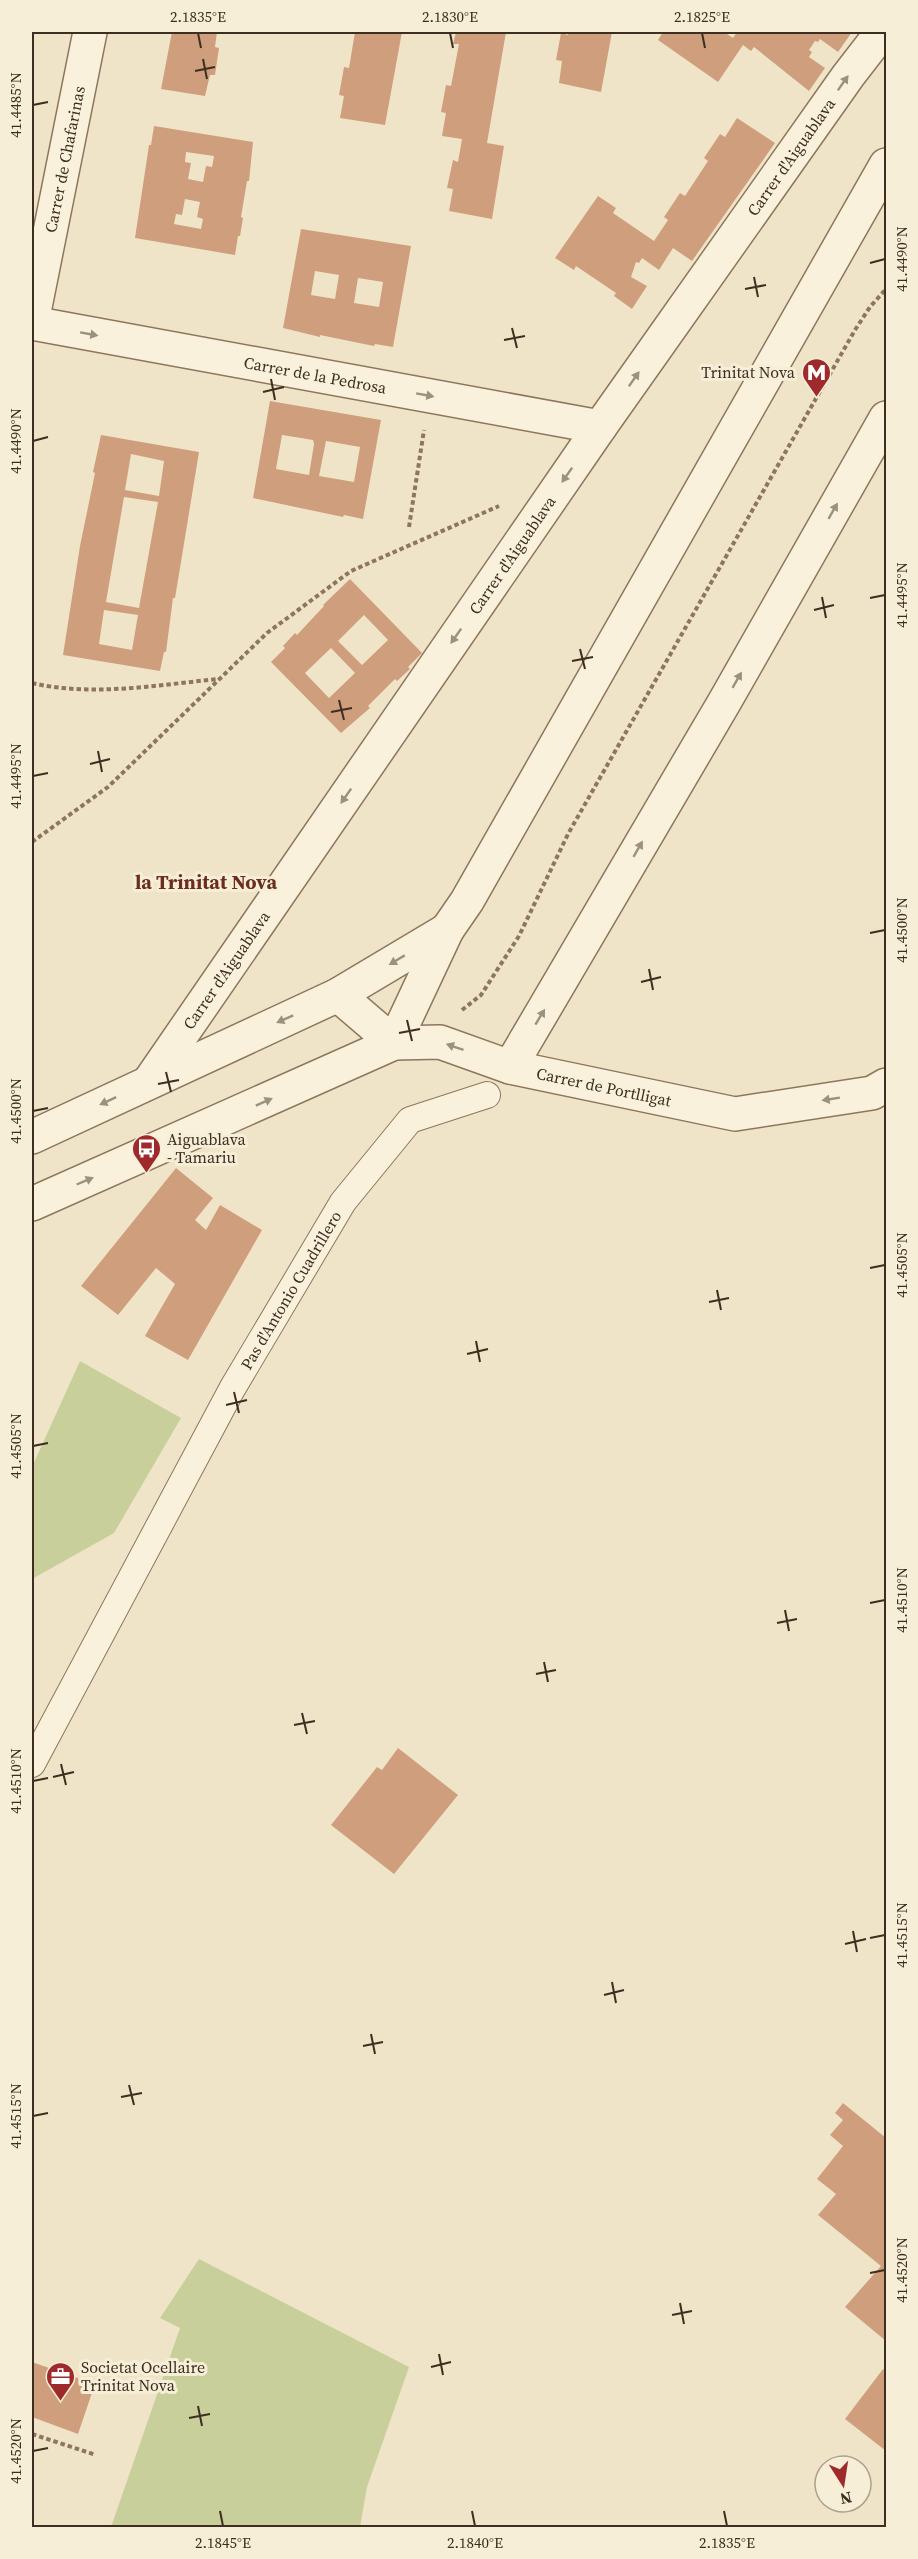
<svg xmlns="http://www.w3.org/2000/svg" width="918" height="2559" font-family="'Source Serif 4',serif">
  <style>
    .green { fill: #c9cf9b }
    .building { fill: #cf9f7d; fill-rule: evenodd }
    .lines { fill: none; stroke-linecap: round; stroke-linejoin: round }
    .pedestrian-casing { stroke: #8d765c; stroke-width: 28 }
    .minor-casing { stroke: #8d765c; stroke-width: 36 }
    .path { stroke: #8d765c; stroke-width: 4; stroke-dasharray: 4.5 3; stroke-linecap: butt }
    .pedestrian { stroke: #faf1dc; stroke-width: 26 }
    .minor { stroke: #faf1dc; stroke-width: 33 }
    .oneway { fill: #9c907e }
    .ticks { fill: none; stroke: #3d2e20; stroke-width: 2 }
    .labels { text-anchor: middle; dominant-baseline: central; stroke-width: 6; stroke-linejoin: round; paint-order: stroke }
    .street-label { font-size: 16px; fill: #3d2e20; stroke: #f7eed8 }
    .poi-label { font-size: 16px; fill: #3d2e20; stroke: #f7eed8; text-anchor: start }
    .quarter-label { font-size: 20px; font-weight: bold; fill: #6b2e1e; stroke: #f7eed8 }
    .neatline { fill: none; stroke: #3d2e20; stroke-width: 2 }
    .ticks-label { font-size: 15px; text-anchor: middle; fill: #3d2e20 }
  </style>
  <rect width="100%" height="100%" fill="#f0e4c8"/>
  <!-- green -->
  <path class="green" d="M80,1361L181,1418L114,1533L32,1579V1467Z
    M199,2259L409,2367L367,2487L360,2527H111L180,2328L160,2318Z"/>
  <!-- building -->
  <path class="building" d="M172,32H217L215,47L219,48L215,75H210L205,96L161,89Z
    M355,32H402L385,125L340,118L344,96L339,95L344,67L349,68Z
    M456,32H506L487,143L504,146L492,219L449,211L453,189L447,188L453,160L458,162L462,139L442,136L446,113L441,112L446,85L451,86L459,44H453Z
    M568,32H612L601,92L559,83L562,61L556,60L561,33L568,35Z
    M663,32H724L733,38L737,32H852L838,52L820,39L818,42L815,41L809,50L812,52L809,57L825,68L809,91L754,47L751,51L743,45L718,82L658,40Z
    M737,118L775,143L692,261L673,248L659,270L642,258L639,263L636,262L631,277L647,286L632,309L614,296L616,293L576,266L574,270L555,258L598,196L616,208L613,213L654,241L668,220L664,217L680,193L685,196L708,161L704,158L720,134L725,137Z
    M154,126L253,142L249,181H247L241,217L243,218L240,236H238L235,255L135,238L149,145H151ZM186,152L214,156L212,167L206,166L203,182L188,179L191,163L185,162ZM185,199L200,202L197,217L203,219L201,229L174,224L176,214L182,215Z
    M301,229L411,246L393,347L375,344L374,346L320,335V337L283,328ZM315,271L339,275L335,299L311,295ZM358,278L383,282L379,307L354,303Z
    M270,401L381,420L363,519L344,515L343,517L253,498ZM282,435L313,440L314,444L309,475L276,469ZM326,441L360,447L354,482L319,476Z
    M101,435L199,452L181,562L175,598H173L166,652H164L160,671L63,655L80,546L95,473L93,472ZM131,454L164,461L159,496L125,490ZM124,497L158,502L139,608L106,602ZM104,610L138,615L132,650L99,644Z
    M350,579L422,653L408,667L410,669L397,681L395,679L368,706L370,708L341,733L271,662L285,648L283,646L295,633L297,635L324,606L323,605ZM364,615L388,640L362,665L338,641ZM331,648L355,673L329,698L305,673Z
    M176,1168L213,1198L195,1220L206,1230L220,1205L262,1230L188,1360L145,1336L175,1284L156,1268L118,1315L81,1286Z
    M398,1748L458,1795L394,1874L331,1825L377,1767L382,1770Z
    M843,2103L886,2138V2341L845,2307L881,2266L818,2215L836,2194L817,2179L843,2146L830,2135L843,2120L835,2113Z
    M32,2362L95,2384L78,2434L32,2417Z
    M883,2369L886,2371V2451L845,2419Z"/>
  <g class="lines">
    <defs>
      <g id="pedestrian">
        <path id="s1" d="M32,1764L232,1389L343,1202L410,1120L487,1095"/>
      </g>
      <g id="minor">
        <path id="s2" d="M32,322L90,32"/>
        <path id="s3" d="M32,323L600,427"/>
        <path id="s4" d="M338,995L394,1043L440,1042L510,1067L735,1114L872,1093L886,1085"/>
        <path d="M510,1067L725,701L886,418"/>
        <path id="s5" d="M149,1082L600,427L848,76L882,32"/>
        <path d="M32,1137L338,995L447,930"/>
        <path d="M32,1204L394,1043L447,930L467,901L886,165"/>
      </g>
    </defs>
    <!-- pedestrian casing -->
    <use href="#pedestrian" class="pedestrian-casing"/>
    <!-- minor casing -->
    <use href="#minor" class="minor-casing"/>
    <!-- path -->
    <path class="path" d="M409,527L424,430
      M32,683C92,697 157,685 218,679
      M32,842L108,787L267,633L351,571L499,506
      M462,1010L481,995L519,936L568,834L855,330L870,307L886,289
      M32,2434L96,2455"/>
    <!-- pedestrian -->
    <use href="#pedestrian" class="pedestrian"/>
    <!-- minor -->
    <use href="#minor" class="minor"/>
  </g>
  <!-- one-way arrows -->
  <defs><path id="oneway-solid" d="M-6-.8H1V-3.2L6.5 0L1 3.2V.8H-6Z" transform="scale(1.5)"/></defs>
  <g class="oneway">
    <use href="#oneway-solid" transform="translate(843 83) rotate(-55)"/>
    <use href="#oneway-solid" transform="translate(89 334) rotate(10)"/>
    <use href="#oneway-solid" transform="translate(634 379) rotate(-55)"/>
    <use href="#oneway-solid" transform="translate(425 395) rotate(10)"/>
    <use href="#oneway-solid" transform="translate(567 475) rotate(125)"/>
    <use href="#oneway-solid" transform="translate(833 511) rotate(-60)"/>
    <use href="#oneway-solid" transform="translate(456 636) rotate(125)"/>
    <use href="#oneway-solid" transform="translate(737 680) rotate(-60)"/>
    <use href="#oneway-solid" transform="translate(346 796) rotate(125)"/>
    <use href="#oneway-solid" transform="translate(638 849) rotate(-60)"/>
    <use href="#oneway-solid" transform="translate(397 960) rotate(149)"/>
    <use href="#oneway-solid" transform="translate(540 1017) rotate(-59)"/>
    <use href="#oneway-solid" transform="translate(285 1019) rotate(156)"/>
    <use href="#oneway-solid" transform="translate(455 1047) rotate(-161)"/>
    <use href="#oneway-solid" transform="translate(831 1099) rotate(171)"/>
    <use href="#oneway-solid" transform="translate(108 1101) rotate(155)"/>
    <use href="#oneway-solid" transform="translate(264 1102) rotate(-24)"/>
    <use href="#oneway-solid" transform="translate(85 1181) rotate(-23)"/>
  </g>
  <!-- ticks -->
  <path class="ticks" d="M198,33L201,48M450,33L453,48M702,33L705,48M203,59L207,79M195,71L215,67M33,105L48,102M870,263L885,259M754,277L758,297M745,289L766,285M512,328L517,348M504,340L525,336M271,379L275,400M263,392L284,387M33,441L48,437M822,597L826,618M870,598L885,595M814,610L834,605M580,649L585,669M572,661L593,657M339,700L344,720M331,712L352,708M98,751L102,772M90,764L110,759M33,776L48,773M870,933L885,930M649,969L653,990M641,982L661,977M407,1020L412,1041M399,1033L420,1029M166,1072L171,1092M158,1084L179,1080M33,1111L48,1108M870,1268L885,1265M717,1290L721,1310M709,1302L729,1298M476,1341L480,1362M467,1354L488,1349M234,1392L239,1413M226,1405L247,1400M33,1446L48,1443M870,1603L885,1600M785,1610L789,1631M777,1623L797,1619M544,1662L548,1682M536,1674L556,1670M302,1713L307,1734M294,1725L315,1721M61,1764L66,1785M53,1777L74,1772M33,1781L48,1778M853,1931L857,1952M870,1938L885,1935M845,1944L866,1939M612,1982L616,2003M604,1995L624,1990M371,2034L375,2054M363,2046L383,2042M129,2085L134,2105M121,2097L142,2093M33,2116L48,2113M870,2273L885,2270M680,2303L684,2324M672,2315L692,2311M439,2354L443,2375M431,2367L451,2362M198,2406L202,2426M189,2418L210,2414M33,2451L48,2448M220,2511L223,2526M472,2511L475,2526M724,2511L727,2526"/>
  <!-- icons -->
  <defs>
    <symbol id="metro-pin" viewBox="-11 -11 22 30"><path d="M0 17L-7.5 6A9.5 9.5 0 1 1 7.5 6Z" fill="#9e2a2b" stroke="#f7eed8"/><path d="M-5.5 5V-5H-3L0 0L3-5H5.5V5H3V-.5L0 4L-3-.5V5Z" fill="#fff"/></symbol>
    <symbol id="bus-pin" viewBox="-11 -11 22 30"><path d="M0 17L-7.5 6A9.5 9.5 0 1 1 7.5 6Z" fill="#9e2a2b" stroke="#f7eed8"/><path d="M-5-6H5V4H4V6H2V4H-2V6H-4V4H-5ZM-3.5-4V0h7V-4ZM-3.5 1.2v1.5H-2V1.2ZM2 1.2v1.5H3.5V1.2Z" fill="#fff"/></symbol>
    <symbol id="office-pin" viewBox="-11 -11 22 30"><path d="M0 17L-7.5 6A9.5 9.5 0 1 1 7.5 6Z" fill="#9e2a2b" stroke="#f7eed8"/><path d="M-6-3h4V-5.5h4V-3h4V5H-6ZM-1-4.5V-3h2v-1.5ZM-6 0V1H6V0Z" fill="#fff"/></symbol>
  </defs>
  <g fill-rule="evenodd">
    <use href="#metro-pin" x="800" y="356" width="33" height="45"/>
    <use href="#bus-pin" x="130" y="1132" width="33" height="45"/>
    <use href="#office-pin" x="44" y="2360" width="33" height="45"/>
  </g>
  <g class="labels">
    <!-- street labels -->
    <g class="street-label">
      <text stroke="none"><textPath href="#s5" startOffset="1126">Carrer d'Aiguablava</textPath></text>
      <text stroke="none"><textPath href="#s2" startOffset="166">Carrer de Chafarinas</textPath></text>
      <text stroke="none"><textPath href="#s3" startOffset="288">Carrer de la Pedrosa</textPath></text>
      <text stroke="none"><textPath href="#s5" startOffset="640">Carrer d'Aiguablava</textPath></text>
      <text stroke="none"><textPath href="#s5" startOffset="136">Carrer d'Aiguablava</textPath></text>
      <text stroke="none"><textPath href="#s4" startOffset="290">Carrer de Portlligat</textPath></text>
      <text stroke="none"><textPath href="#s1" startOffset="540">Pas d'Antonio Cuadrillero</textPath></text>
    </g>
    <!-- poi labels -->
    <g class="poi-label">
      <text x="795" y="372" text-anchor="end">Trinitat Nova</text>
      <text x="167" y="1139">Aiguablava<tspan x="167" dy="18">- Tamariu</tspan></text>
      <text x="81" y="2367">Societat Ocellaire<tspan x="81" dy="18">Trinitat Nova</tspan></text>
    </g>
    <!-- quarter labels -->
    <g class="quarter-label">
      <text x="206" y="882">la Trinitat Nova</text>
    </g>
  </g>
  <!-- border -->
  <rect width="918" height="2559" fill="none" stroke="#f7eed8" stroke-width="66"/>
  <!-- north arrow -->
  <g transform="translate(843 2484) rotate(168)"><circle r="28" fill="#f7eed8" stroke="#ada18e" stroke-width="1.5"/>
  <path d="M0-4.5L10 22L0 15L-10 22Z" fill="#9e2a2b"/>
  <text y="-9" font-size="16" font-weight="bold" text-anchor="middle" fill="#3d2e20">N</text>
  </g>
  <rect x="33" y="33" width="852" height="2493" class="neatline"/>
  <g class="ticks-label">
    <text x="198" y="22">2.1835°E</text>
    <text x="450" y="22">2.1830°E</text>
    <text x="702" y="22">2.1825°E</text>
    <text transform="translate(16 105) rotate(-90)" y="5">41.4485°N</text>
    <text transform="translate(902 259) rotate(-90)" y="5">41.4490°N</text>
    <text transform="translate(16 441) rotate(-90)" y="5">41.4490°N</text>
    <text transform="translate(902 595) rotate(-90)" y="5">41.4495°N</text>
    <text transform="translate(16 776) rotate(-90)" y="5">41.4495°N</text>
    <text transform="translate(902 930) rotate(-90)" y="5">41.4500°N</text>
    <text transform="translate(16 1111) rotate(-90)" y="5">41.4500°N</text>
    <text transform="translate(902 1265) rotate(-90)" y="5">41.4505°N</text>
    <text transform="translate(16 1446) rotate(-90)" y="5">41.4505°N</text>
    <text transform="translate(902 1600) rotate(-90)" y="5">41.4510°N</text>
    <text transform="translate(16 1781) rotate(-90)" y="5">41.4510°N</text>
    <text transform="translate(902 1935) rotate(-90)" y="5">41.4515°N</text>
    <text transform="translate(16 2116) rotate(-90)" y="5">41.4515°N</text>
    <text transform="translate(902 2270) rotate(-90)" y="5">41.4520°N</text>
    <text transform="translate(16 2451) rotate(-90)" y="5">41.4520°N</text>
    <text x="223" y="2548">2.1845°E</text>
    <text x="475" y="2548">2.1840°E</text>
    <text x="727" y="2548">2.1835°E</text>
  </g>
</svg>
